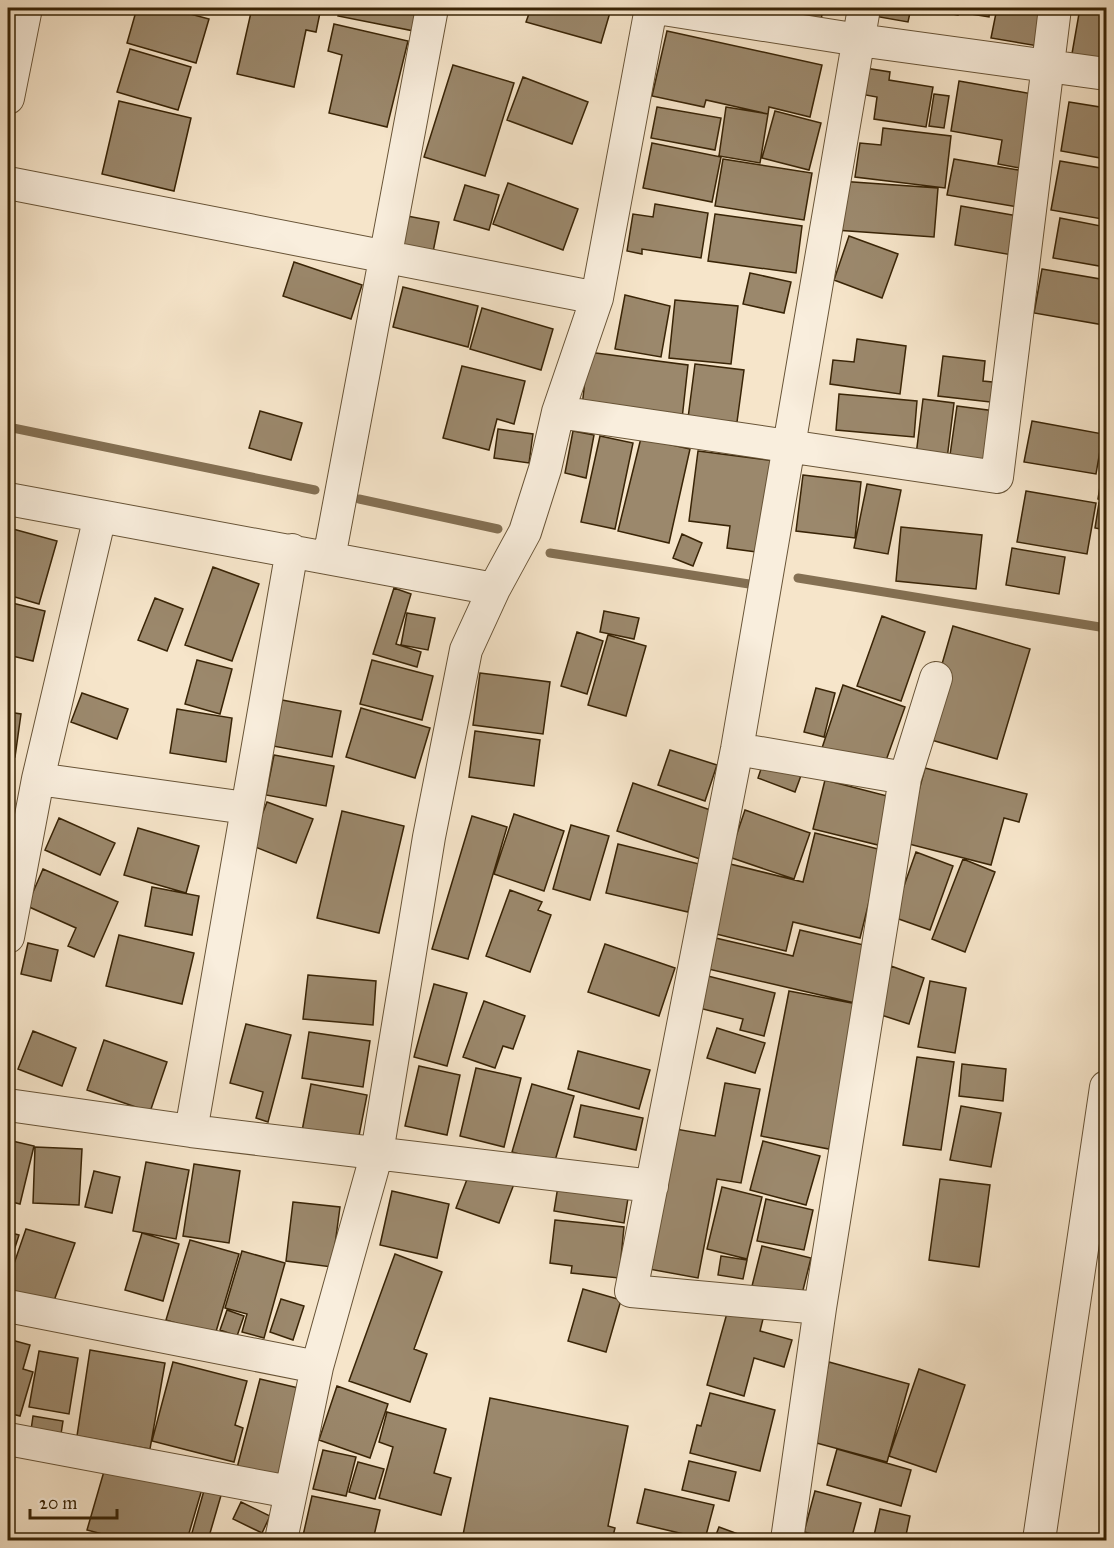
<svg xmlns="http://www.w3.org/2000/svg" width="1114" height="1548" font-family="'IM FELL Great Primer',serif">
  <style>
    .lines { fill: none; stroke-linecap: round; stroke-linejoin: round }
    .stream { stroke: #847053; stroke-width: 9 }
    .building { fill: #9b886c; stroke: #392406; stroke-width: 1.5 }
    .minor-casing { stroke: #685437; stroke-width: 34 }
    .minor { stroke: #f9eedd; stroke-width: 32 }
  </style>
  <rect width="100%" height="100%" fill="#f6e5ca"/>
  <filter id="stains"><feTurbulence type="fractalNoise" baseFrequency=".00333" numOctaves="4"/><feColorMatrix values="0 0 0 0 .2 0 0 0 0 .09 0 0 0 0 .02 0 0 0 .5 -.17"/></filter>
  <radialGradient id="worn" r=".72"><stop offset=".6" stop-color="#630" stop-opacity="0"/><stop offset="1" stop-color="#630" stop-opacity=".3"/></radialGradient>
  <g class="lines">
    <!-- stream -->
    <path class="stream" d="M8,427L315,490
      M359,499L498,529
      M550,553L749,584
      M798,578L1106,628"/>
  </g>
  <!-- building -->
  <path class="building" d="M137,8H168L209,19L196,63L127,43Z
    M252,8H321L316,32L306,30L294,87L237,74Z
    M340,8H419L414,31L338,16Z
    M531,8H606L611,9L601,43L526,22Z
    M706,8H823L820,27Z
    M869,8H911L908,22L868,15Z
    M924,8H959L958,15Z
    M965,8H990L989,17L964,13Z
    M997,8L1044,10L1038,46L991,38Z
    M1080,8L1106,9V71L1070,65Z
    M334,24L408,41L387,127L329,113L342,55L328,51Z
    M667,31L822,65L810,117L769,107L768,114L706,100L704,107L652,96Z
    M130,49L191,67L178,110L117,92Z
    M453,65L514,83L485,176L424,157Z
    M859,67L890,72L889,80L933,87L926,127L874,119L877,97L855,93Z
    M523,77L588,102L572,144L507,120Z
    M959,81L1038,95L1025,169L998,164L1002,140L951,131Z
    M934,94L949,96L944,128L929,126Z
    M119,101L191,118L174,191L102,174Z
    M1069,102L1106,108V159L1061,151Z
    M657,107L721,118L715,150L651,138Z
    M726,107L768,114L760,163L719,156Z
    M775,111L821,123L809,170L762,158Z
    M883,128L951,136L945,188L855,177L860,143L881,145Z
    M652,143L721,157L712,202L643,188Z
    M723,159L812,173L804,220L715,206Z
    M954,159L1024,171L1018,207L947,195Z
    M1060,161L1106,169V194L1102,219L1051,210Z
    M839,181L938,188L934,237L835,230Z
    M508,183L578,209L563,250L493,224Z
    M465,185L499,195L489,230L454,220Z
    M655,204L708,213L701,258L642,249V254L627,251L633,214L653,217Z
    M961,206L1018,216L1012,255L955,245Z
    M715,214L802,226L796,273L708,261Z
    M402,215L439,222L432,257L396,251Z
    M1060,218L1106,227L1105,267L1053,258Z
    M849,236L898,254L882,298L834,280Z
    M294,262L362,285L351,319L283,296Z
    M1042,269L1106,280L1104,325L1034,313Z
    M750,273L791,282L784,313L743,304Z
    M403,287L478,306L468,347L393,327Z
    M625,295L670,306L661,357L615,349Z
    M675,300L738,306L731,364L669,358Z
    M482,308L553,329L541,370L470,349Z
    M857,339L906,346L900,394L830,384L833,360L854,362Z
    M588,352L688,365L682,419L582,407Z
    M943,356L985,361L983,381L1002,383L999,403L938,396Z
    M695,364L744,370L737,422L688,418Z
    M462,366L525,381L514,424L497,419L489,450L443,438Z
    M839,394L917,401L914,437L836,430Z
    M923,399L954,403L947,459L916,455Z
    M957,406L995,411L988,468L949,462Z
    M260,411L302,423L291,460L249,448Z
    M1032,421L1103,434L1096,474L1024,462Z
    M498,429L533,434L529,463L494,458Z
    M573,431L594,435L586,478L565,473Z
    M1106,432V453H1103Z
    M600,436L633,443L615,529L581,522Z
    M641,438L690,449L669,543L618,531Z
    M698,451L776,461L764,553L727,548L730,526L689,521Z
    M1105,456L1106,457V501L1098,499Z
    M803,475L861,482L855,538L796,531Z
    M867,484L901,490L888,554L854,548Z
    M1026,491L1096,503L1087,554L1017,542Z
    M1099,503L1106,505V530L1095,528Z
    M901,527L982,535L976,589L896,581Z
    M13,529L57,541L39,604L8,595V548Z
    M682,534L702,543L693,566L673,558Z
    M1012,548L1065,557L1059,594L1006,585Z
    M213,567L259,584L232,661L185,645Z
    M394,588L411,594L396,644L421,652L417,667L373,654Z
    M155,598L183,609L167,651L138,640Z
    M8,602L45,611L33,661L8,655Z
    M604,611L639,618L634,639L600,632Z
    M407,613L435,618L428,650L401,645Z
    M882,616L925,632L901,701L857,686Z
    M953,626L1030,649L997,759L921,737Z
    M577,632L603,641L587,694L561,686Z
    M608,635L646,646L626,716L588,705Z
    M197,660L232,669L220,714L185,704Z
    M372,660L433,676L422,720L360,704Z
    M480,673L550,682L543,734L473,725Z
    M843,685L905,707L883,769L822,748Z
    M816,688L835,693L824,737L804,732Z
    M82,693L128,709L117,739L71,722Z
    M282,700L341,711L332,757L273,746Z
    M361,708L430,728L415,778L346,757Z
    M177,709L232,718L226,762L170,753Z
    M8,712L21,714L15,757L8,756Z
    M475,731L540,740L534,786L469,777Z
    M670,750L717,765L705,801L658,785Z
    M274,755L334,766L326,806L266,795Z
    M765,757L803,770L795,792L758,778Z
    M8,766L14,768L8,795Z
    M925,768L1027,794L1019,822L1004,818L991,865L905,843Z
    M825,780L891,797L878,845L813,829Z
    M633,783L716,812L700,859L617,831Z
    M267,802L313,819L296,863L250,845Z
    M745,810L810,833L794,879L729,857Z
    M342,811L404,826L379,933L317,918Z
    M514,814L564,831L544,891L494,874Z
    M472,816L507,827L468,959L432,949Z
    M59,818L115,843L100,875L45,850Z
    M571,825L609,836L590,900L553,889Z
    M138,828L199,846L186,893L124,875Z
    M815,833L882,850L860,938L793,922L786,951L712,933L730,864L803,882Z
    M618,844L699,864L688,912L606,893Z
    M916,852L953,866L930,930L893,917Z
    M963,859L995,872L965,952L932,939Z
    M43,869L118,902L94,957L68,946L76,928L27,906Z
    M152,887L199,896L192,935L145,926Z
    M510,890L542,902L538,910L551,915L530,972L486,956Z
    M800,930L868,946L855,1003L704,968L711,937L793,956Z
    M119,935L194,953L182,1004L106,986Z
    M28,943L58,950L51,981L21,974Z
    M605,944L675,968L659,1016L588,992Z
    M891,966L924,978L909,1024L875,1013Z
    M700,974L775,993L764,1036L740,1030L743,1019L691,1006Z
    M308,975L376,981L373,1025L303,1019Z
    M930,981L966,988L955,1053L918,1047Z
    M434,984L467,993L447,1066L414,1057Z
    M789,991L857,1004L829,1149L761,1136Z
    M484,1001L525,1016L513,1049L503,1046L495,1068L463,1057Z
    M246,1024L291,1035L268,1122L256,1118L263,1092L230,1083Z
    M717,1028L765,1043L755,1073L707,1058Z
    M33,1031L76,1048L62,1086L18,1069Z
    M309,1032L370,1041L363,1087L302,1078Z
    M104,1040L167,1062L150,1112L87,1090Z
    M578,1051L650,1070L639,1109L568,1089Z
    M917,1057L954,1062L941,1150L903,1145Z
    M962,1064L1006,1069L1003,1101L959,1096Z
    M419,1066L460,1075L447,1135L405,1126Z
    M476,1068L521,1078L504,1147L460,1136Z
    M725,1083L760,1089L741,1183L717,1179L698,1278L649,1269L676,1129L715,1136Z
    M311,1084L367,1095L358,1141L302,1131Z
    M532,1084L574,1096L554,1164L512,1152Z
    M581,1105L643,1118L636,1150L574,1137Z
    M961,1106L1001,1113L991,1167L950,1160Z
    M8,1140L34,1146L20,1204L8,1201Z
    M763,1141L820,1156L806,1205L750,1190Z
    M35,1147L82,1149L79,1205L33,1203Z
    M146,1162L189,1170L176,1239L133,1231Z
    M194,1164L240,1171L229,1243L183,1236Z
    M471,1169L514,1184L499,1223L456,1208Z
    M94,1171L120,1177L112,1213L85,1207Z
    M940,1179L990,1185L979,1267L929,1260Z
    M559,1180L629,1192L624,1223L554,1211Z
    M722,1187L762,1197L747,1259L707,1249Z
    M392,1191L449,1204L437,1258L380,1245Z
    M766,1199L813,1210L804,1250L757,1241Z
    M293,1202L340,1207L332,1267L286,1261Z
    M555,1220L624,1227L619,1278L571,1273L572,1266L550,1263Z
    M26,1229L75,1243L51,1309L8,1294V1281Z
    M8,1232L19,1235L8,1269Z
    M142,1233L179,1244L163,1301L125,1290Z
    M190,1240L239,1254L215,1335L166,1320Z
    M762,1246L811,1258L800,1302L751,1290Z
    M242,1251L285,1263L264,1338L242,1332L247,1314L225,1308Z
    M395,1254L442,1272L414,1349L427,1354L410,1402L349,1381Z
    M721,1256L747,1260L743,1279L718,1275Z
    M583,1289L621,1300L606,1352L568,1341Z
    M281,1299L304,1306L293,1340L270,1332Z
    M729,1306L764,1315L760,1331L792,1340L784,1367L754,1358L744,1396L707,1385Z
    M227,1310L244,1316L237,1336L220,1330Z
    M8,1339L30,1345L23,1369L33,1372L20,1416L8,1413Z
    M90,1350L165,1363L150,1449L77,1436Z
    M39,1351L78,1358L69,1414L29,1407Z
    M173,1362L247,1381L235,1425L243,1428L234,1462L152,1441Z
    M829,1362L909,1384L887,1462L809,1441Z
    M919,1369L965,1385L936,1472L889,1456Z
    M260,1379L303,1389L280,1479L237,1468Z
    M337,1386L388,1404L370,1458L319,1440Z
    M710,1393L775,1410L760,1471L690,1453L697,1425L701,1426Z
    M490,1398L628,1426L608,1526L615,1528L612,1540H462Z
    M387,1412L446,1429L434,1473L451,1478L441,1515L379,1498L393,1447L379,1442Z
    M33,1416L63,1421L61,1434L31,1430Z
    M837,1449L911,1470L901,1506L827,1485Z
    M323,1450L356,1457L346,1496L313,1489Z
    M107,1461L202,1489L187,1540H125L87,1530Z
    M689,1461L736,1472L729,1501L682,1490Z
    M358,1462L384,1469L375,1499L349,1492Z
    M205,1487L222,1492L208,1540H190Z
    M645,1489L714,1505L705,1539L637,1523Z
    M815,1491L861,1503L851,1540H837L804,1532Z
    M312,1496L380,1510L373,1540H302Z
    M241,1502L270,1516L262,1533L233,1519Z
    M880,1509L910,1516L905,1540H873Z
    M719,1527L749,1538L747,1540H714Z"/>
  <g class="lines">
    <defs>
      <path id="minor" d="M657,8L859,40L1106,74
        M8,98L26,8
        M8,183L597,298
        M558,412L997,477L1055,8
        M8,499L494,589
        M329,558L432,8
        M737,749L905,778L820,1308L631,1291L737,749L864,8
        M905,778L936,678
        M38,779L246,808
        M8,937L38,779L100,516
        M8,1105L191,1131L652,1186
        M191,1131L292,550
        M8,1306L317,1367
        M8,1439L290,1492
        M281,1540L317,1367L377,1153L429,837L466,650L494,589L525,532L545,469L558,412L597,298L651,8
        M787,1540L820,1308
        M1039,1540L1106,1087"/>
    </defs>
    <!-- minor casing -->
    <use href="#minor" class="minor-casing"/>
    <!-- minor -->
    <use href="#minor" class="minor"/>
  </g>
  <!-- margin -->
  <rect width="1114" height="1548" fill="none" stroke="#f6e5ca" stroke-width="30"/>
  <rect x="9" y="9" width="1096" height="1530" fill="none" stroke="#392406" stroke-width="3"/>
  <rect x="15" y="15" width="1084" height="1518" fill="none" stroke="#392406" stroke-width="1.5"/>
  <!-- scale -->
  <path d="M30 1509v9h87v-9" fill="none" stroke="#392406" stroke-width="3"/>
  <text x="39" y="1509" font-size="18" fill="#392406" stroke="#f9eedd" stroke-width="4.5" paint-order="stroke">20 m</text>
  <rect width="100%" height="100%" filter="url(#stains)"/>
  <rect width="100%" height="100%" fill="url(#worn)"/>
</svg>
